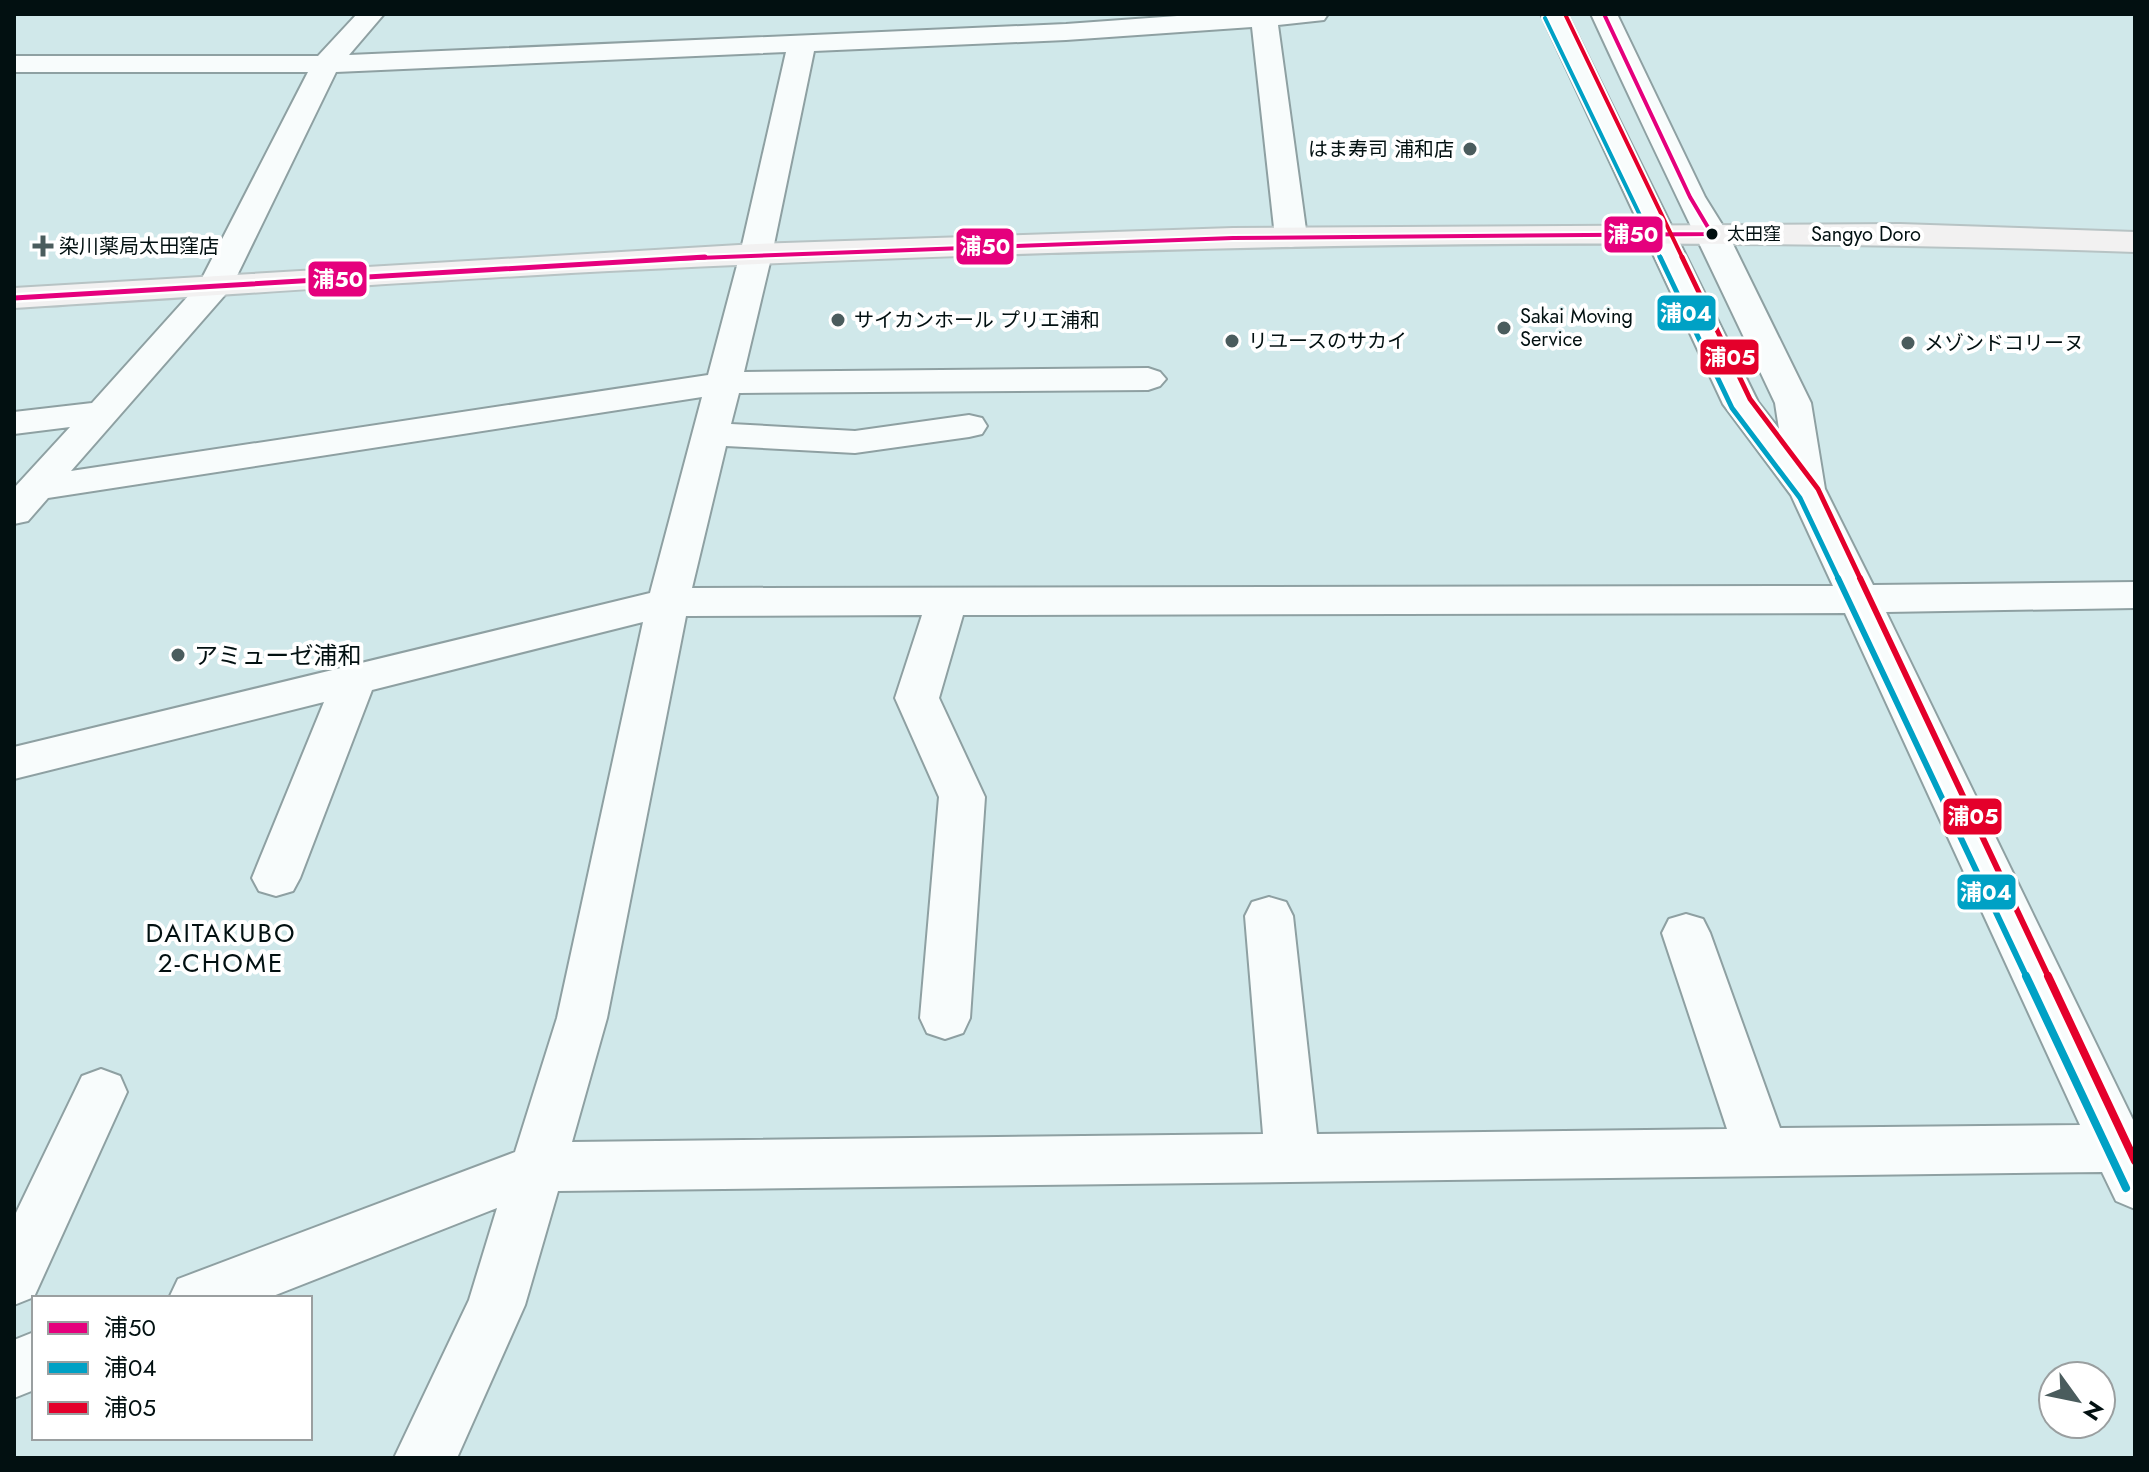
<svg xmlns="http://www.w3.org/2000/svg" width="2149" height="1472" font-family="Jost,'Noto Sans JP',sans-serif">
  <style>
    .lines { fill: none; stroke-linecap: round; stroke-linejoin: round }
    .minor-casing { stroke: #8ea0a2; stroke-width: 4 }
    .major-casing { stroke: #b7c3c4; stroke-width: 4 }
    .minor { fill: #f8fcfc; fill-rule: evenodd }
    .major { fill: #f2f1f1; fill-rule: evenodd }
    .bus-1-far1-casing { stroke: #fff; stroke-width: 8 }
    .bus-1-casing { stroke: #fff; stroke-width: 10 }
    .bus-2-far3-casing { stroke: #fff; stroke-width: 8 }
    .bus-2-far2-casing { stroke: #fff; stroke-width: 10 }
    .bus-2-far1-casing { stroke: #fff; stroke-width: 12 }
    .bus-2-casing { stroke: #fff; stroke-width: 14 }
    .bus-3-far3-casing { stroke: #fff; stroke-width: 8 }
    .bus-3-far2-casing { stroke: #fff; stroke-width: 10 }
    .bus-3-far1-casing { stroke: #fff; stroke-width: 12 }
    .bus-3-casing { stroke: #fff; stroke-width: 14 }
    .bus-1-far1 { stroke: #e5007d; stroke-width: 4 }
    .bus-1 { stroke: #e5007d; stroke-width: 5 }
    .bus-2-far3 { stroke: #00a1c5; stroke-width: 4 }
    .bus-2-far2 { stroke: #00a1c5; stroke-width: 5 }
    .bus-2-far1 { stroke: #00a1c5; stroke-width: 6 }
    .bus-2 { stroke: #00a1c5; stroke-width: 8 }
    .bus-3-far3 { stroke: #e4002b; stroke-width: 4 }
    .bus-3-far2 { stroke: #e4002b; stroke-width: 5 }
    .bus-3-far1 { stroke: #e4002b; stroke-width: 6 }
    .bus-3 { stroke: #e4002b; stroke-width: 8 }
    .poi-dot { fill: #4a5c5d; stroke: #fff; stroke-width: 3 }
    .bus-dot { fill: #021011; stroke: #fff; stroke-width: 3 }
    .labels { text-anchor: middle; dominant-baseline: central; stroke-width: 8; stroke-linejoin: round; paint-order: stroke }
    .far-bus-label { font-size: 18px; fill: #021011; stroke: #fff; text-anchor: start }
    .far-poi-label { font-size: 20px; fill: #021011; stroke: #fff; text-anchor: start }
    .far-street-label { font-size: 20px; fill: #021011; stroke: #fff }
    .poi-label { font-size: 24px; fill: #021011; stroke: #fff; text-anchor: start }
    .neighbourhood-label { font-size: 26px; letter-spacing: 2px; fill: #021011; stroke: #fff }
    .line-badge { stroke: #fff; stroke-width: 3 }
    .badge-label { font-size: 22px; text-anchor: middle; font-weight: bold; fill: #fff }
  </style>
  <rect width="100%" height="100%" fill="#d0e8ea"/>
  <g class="lines">
    <defs>
      <path id="minor" d="M357,14H384L349,55L1066,24L1205,14H1328L1324,20L1278,25L1307,237L1302,244L1291,247L1280,244L1275,237L1252,27L1066,40L814,51L772,254L744,372L1148,368L1160,372L1166,379L1160,386L1148,390L739,393L731,424L855,431L969,415L982,418L987,426L982,434L969,437L855,453L726,446L692,588L1833,586L1791,495L1723,404L1541,14H1567L1758,402L1779,429L1775,403C1714,273 1651,145 1591,14H1617L1705,197L1728,234L1811,403L1825,489L1873,585L2135,582V608L1886,612L2135,1124V1209L2116,1201L2102,1172L558,1191L525,1305L457,1458H394L469,1300L497,1208L268,1298H169L178,1279L515,1152L557,1018L643,622L372,690L300,878L293,891L276,896L259,891L252,878L324,702L14,779V747L650,593L702,397L48,498L28,521L14,524V488L70,427L14,434V412L92,403L199,284L308,72H14V56H318ZM786,52L740,254L708,375L71,471L231,288L336,72ZM1845,613L2080,1125L1780,1128L1710,933L1703,919L1686,914L1669,919L1662,933L1727,1129L1317,1134L1293,916L1286,902L1269,897L1252,902L1245,916L1263,1134L572,1142L607,1018L686,616L922,615L895,698L939,797L920,1018L927,1033L945,1039L963,1033L970,1018L985,797L939,698L963,615Z
        M101,1069L120,1076L127,1092L34,1297L14,1305V1217L82,1076Z
        M34,1332V1390L14,1398V1340Z"/>
      <path id="major" d="M1900,224L2135,232V252C1677,236 1217,244 759,264C511,274 262,293 14,308V288L756,244L1233,228Z"/>
    </defs>
    <!-- minor casing -->
    <use href="#minor" class="minor-casing"/>
    <!-- major casing -->
    <use href="#major" class="major-casing"/>
    <!-- minor -->
    <use href="#minor" class="minor"/>
    <!-- major -->
    <use href="#major" class="major"/>
    <defs>
      <path id="bus-1-far1" d="M671,259L1233,238L1712,234L1690,197L1604,14"/>
      <path id="bus-1" d="M14,298L705,257"/>
      <path id="bus-2-far3" d="M1545,18L1661,259"/>
      <path id="bus-2-far2" d="M1660,257L1732,408L1800,498L1839,580"/>
      <path id="bus-2-far1" d="M1838,578L2027,978"/>
      <path id="bus-2" d="M2026,976L2126,1188"/>
      <path id="bus-3-far3" d="M1565,14L1683,259"/>
      <path id="bus-3-far2" d="M1682,257L1750,399L1818,489L1861,580"/>
      <path id="bus-3-far1" d="M1860,578L2049,978"/>
      <path id="bus-3" d="M2048,976L2135,1161"/>
    </defs>
    <!-- bus-1-far1 casing -->
    <use href="#bus-1-far1" class="bus-1-far1-casing"/>
    <!-- bus-1 casing -->
    <use href="#bus-1" class="bus-1-casing"/>
    <!-- bus-2-far3 casing -->
    <use href="#bus-2-far3" class="bus-2-far3-casing"/>
    <!-- bus-2-far2 casing -->
    <use href="#bus-2-far2" class="bus-2-far2-casing"/>
    <!-- bus-2-far1 casing -->
    <use href="#bus-2-far1" class="bus-2-far1-casing"/>
    <!-- bus-2 casing -->
    <use href="#bus-2" class="bus-2-casing"/>
    <!-- bus-3-far3 casing -->
    <use href="#bus-3-far3" class="bus-3-far3-casing"/>
    <!-- bus-3-far2 casing -->
    <use href="#bus-3-far2" class="bus-3-far2-casing"/>
    <!-- bus-3-far1 casing -->
    <use href="#bus-3-far1" class="bus-3-far1-casing"/>
    <!-- bus-3 casing -->
    <use href="#bus-3" class="bus-3-casing"/>
    <!-- bus-1-far1 -->
    <use href="#bus-1-far1" class="bus-1-far1"/>
    <!-- bus-1 -->
    <use href="#bus-1" class="bus-1"/>
    <!-- bus-2-far3 -->
    <use href="#bus-2-far3" class="bus-2-far3"/>
    <!-- bus-2-far2 -->
    <use href="#bus-2-far2" class="bus-2-far2"/>
    <!-- bus-2-far1 -->
    <use href="#bus-2-far1" class="bus-2-far1"/>
    <!-- bus-2 -->
    <use href="#bus-2" class="bus-2"/>
    <!-- bus-3-far3 -->
    <use href="#bus-3-far3" class="bus-3-far3"/>
    <!-- bus-3-far2 -->
    <use href="#bus-3-far2" class="bus-3-far2"/>
    <!-- bus-3-far1 -->
    <use href="#bus-3-far1" class="bus-3-far1"/>
    <!-- bus-3 -->
    <use href="#bus-3" class="bus-3"/>
  </g>
  <!-- markers -->
  <g class="poi-dot">
    <circle cx="1470" cy="149" r="8"/>
    <path d="M39 234h8v8h8v8h-8v8h-8v-8h-8v-8h8z"/>
    <circle cx="838" cy="320" r="8"/>
    <circle cx="1504" cy="328" r="8"/>
    <circle cx="1232" cy="341" r="8"/>
    <circle cx="1908" cy="343" r="8"/>
    <circle cx="178" cy="655" r="8"/>
  </g>
  <circle class="bus-dot" cx="1712" cy="234" r="7"/>
  <g class="labels">
    <!-- far-bus labels -->
    <g class="far-bus-label">
      <text x="1727" y="234">太田窪</text>
    </g>
    <!-- far-poi labels -->
    <g class="far-poi-label">
      <text x="1454" y="149" text-anchor="end">はま寿司 浦和店</text>
      <text x="59" y="246">染川薬局太田窪店</text>
      <text x="1520" y="316">Sakai Moving<tspan x="1520" dy="23">Service</tspan></text>
      <text x="854" y="320">サイカンホール プリエ浦和</text>
      <text x="1248" y="341">リユースのサカイ</text>
      <text x="1924" y="343">メゾンドコリーヌ</text>
    </g>
    <!-- far-street labels -->
    <g class="far-street-label">
      <text x="1866" y="234">Sangyo Doro</text>
    </g>
    <!-- poi labels -->
    <g class="poi-label">
      <text x="194" y="655">アミューゼ浦和</text>
    </g>
    <!-- neighbourhood labels -->
    <g class="neighbourhood-label">
      <text x="221" y="933">DAITAKUBO<tspan x="221" dy="30">2-CHOME</tspan></text>
    </g>
  </g>
  <g class="line-badge">
    <rect x="1603" y="215" width="61" height="39" rx="8" fill="#e5007d"/>
    <rect x="955" y="227" width="60" height="39" rx="8" fill="#e5007d"/>
    <rect x="307" y="260" width="61" height="38" rx="8" fill="#e5007d"/>
    <rect x="1656" y="294" width="61" height="38" rx="8" fill="#00a1c5"/>
    <rect x="1699" y="338" width="61" height="38" rx="8" fill="#e4002b"/>
    <rect x="1942" y="797" width="61" height="39" rx="8" fill="#e4002b"/>
    <rect x="1956" y="873" width="61" height="38" rx="8" fill="#00a1c5"/>
  </g>
  <g class="badge-label">
    <text x="1633" y="242">浦50</text>
    <text x="985" y="254">浦50</text>
    <text x="338" y="287">浦50</text>
    <text x="1686" y="321">浦04</text>
    <text x="1730" y="365">浦05</text>
    <text x="1973" y="824">浦05</text>
    <text x="1986" y="900">浦04</text>
  </g>
  <!-- border -->
  <rect width="2149" height="1472" fill="none" stroke="#021011" stroke-width="32"/>
  <!-- legend -->
  <rect x="32" y="1296" width="280" height="144" fill="#ffffff" stroke="#9a9fa0" stroke-width="2"/>
  <rect x="48" y="1322" width="40" height="12" fill="#e5007d" stroke="#9a9fa0" stroke-width="2"/>
  <text x="104" y="1336" font-size="24" fill="#021011">浦50</text>
  <rect x="48" y="1362" width="40" height="12" fill="#00a1c5" stroke="#9a9fa0" stroke-width="2"/>
  <text x="104" y="1376" font-size="24" fill="#021011">浦04</text>
  <rect x="48" y="1402" width="40" height="12" fill="#e4002b" stroke="#9a9fa0" stroke-width="2"/>
  <text x="104" y="1416" font-size="24" fill="#021011">浦05</text>
  <!-- north arrow -->
  <g transform="translate(2077 1400) rotate(123)"><circle r="38" fill="#ffffff" stroke="#9a9fa0" stroke-width="2"/>
  <path d="M0-6L14 30L0 20L-14 30Z" fill="#4a5c5d"/>
  <text y="-12" font-size="22" font-weight="bold" text-anchor="middle" fill="#021011">N</text>
  </g>
</svg>
